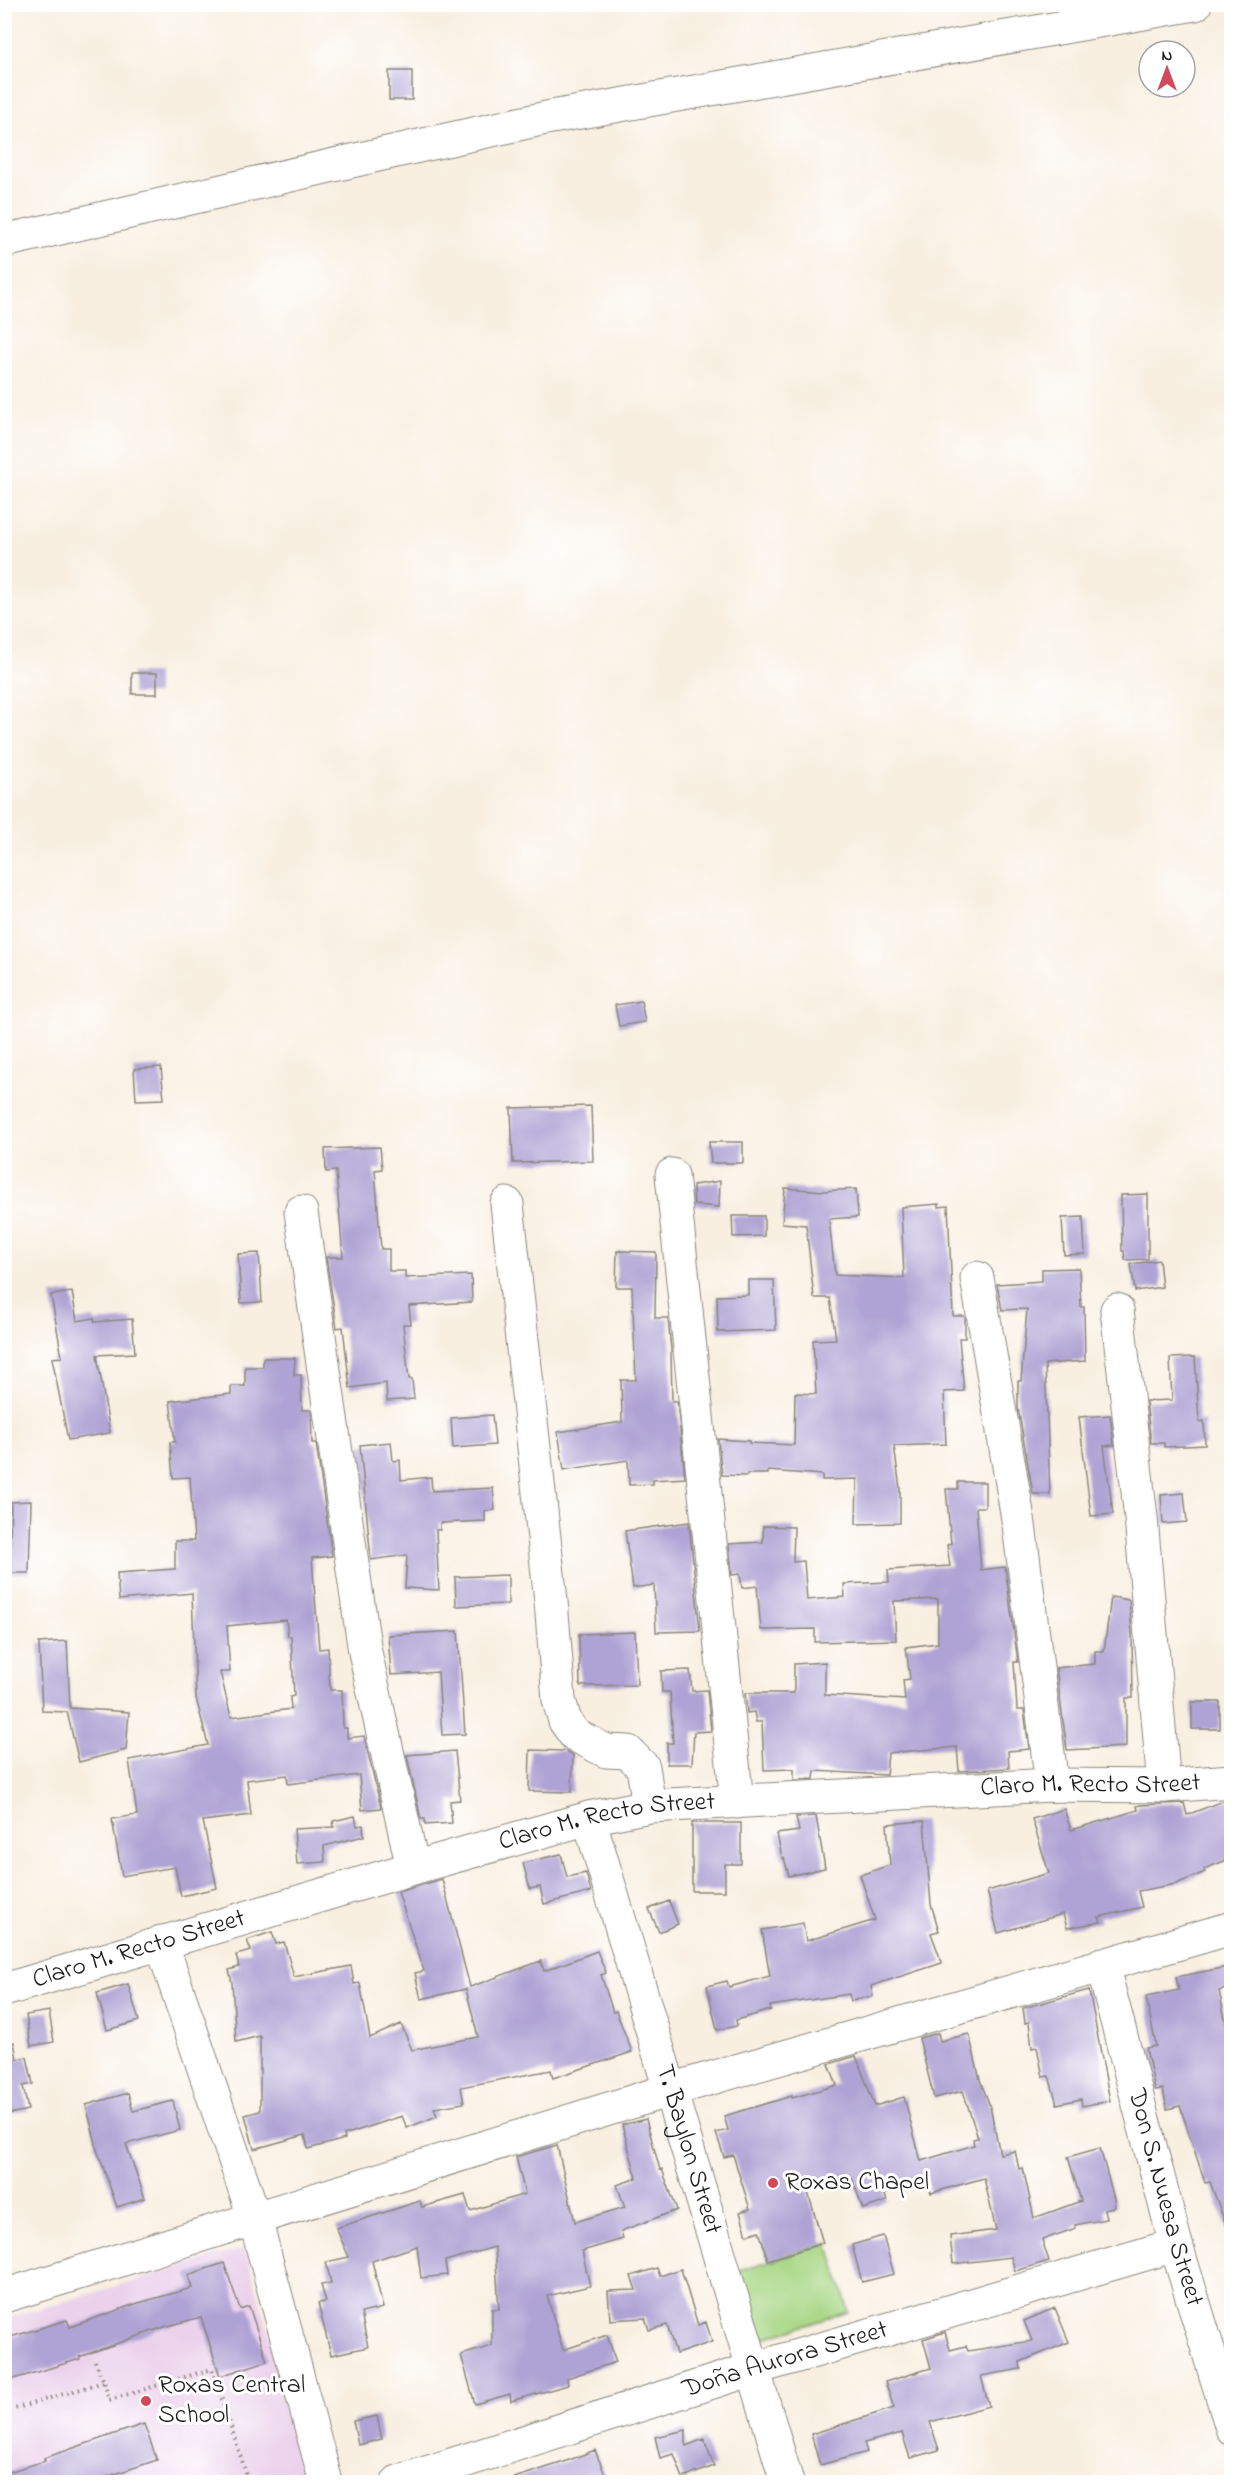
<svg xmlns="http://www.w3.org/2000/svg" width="1236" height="2487" font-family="'Indie Flower',sans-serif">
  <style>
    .built { fill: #ebd1eb }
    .green { fill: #a8d785; stroke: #627a50; stroke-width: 1.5 }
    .building { fill: #afa2d4; fill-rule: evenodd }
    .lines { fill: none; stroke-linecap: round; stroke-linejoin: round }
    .minor-casing { stroke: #8a867e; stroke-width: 35 }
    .path { stroke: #8a867e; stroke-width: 4; stroke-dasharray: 1.5 4.5; stroke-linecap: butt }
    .minor { stroke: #fff; stroke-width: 33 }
    .poi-dot { fill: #d1495b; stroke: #fff; stroke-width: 2 }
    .labels { text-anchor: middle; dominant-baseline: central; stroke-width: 6; stroke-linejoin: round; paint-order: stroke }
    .street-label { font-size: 26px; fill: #1c1c1c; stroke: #fff }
    .poi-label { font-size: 26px; fill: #1c1c1c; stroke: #fff; text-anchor: start }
  </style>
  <rect width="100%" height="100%" fill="#fff"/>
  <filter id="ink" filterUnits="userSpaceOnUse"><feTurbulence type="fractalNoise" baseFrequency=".0167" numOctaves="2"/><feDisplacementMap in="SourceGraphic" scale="12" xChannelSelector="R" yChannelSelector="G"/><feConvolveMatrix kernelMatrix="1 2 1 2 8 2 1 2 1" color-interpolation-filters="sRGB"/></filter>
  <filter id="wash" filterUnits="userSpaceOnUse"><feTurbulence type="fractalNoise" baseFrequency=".008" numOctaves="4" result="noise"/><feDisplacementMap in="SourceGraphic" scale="24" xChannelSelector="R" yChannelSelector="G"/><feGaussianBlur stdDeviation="1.35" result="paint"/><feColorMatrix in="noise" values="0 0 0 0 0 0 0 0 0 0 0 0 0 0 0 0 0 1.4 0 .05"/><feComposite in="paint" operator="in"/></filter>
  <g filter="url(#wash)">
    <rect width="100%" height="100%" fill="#f8efe0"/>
    <!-- built -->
    <path class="built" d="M245,2248L311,2482H5V2319Z"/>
    <!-- green -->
    <path class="green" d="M828,2243L849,2312L761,2339L740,2270Z"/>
    <g id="blocks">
      <!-- building -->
      <path class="building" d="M389,71H412V100H389Z
        M132,673H157V694H132Z
        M641,1001L645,1022L619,1026L615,1005Z
        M161,1067L164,1099L136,1100L134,1069Z
        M591,1106L593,1161L513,1163L511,1108Z
        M709,1142H743V1163H711Z
        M380,1147L382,1169L375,1170L381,1249H389V1271H405V1278L471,1275L472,1302L409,1306L411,1324H403L409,1379H412L414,1399L387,1401L386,1383L350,1388L343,1327L337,1328L326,1257H343L336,1171L326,1172L325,1149Z
        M720,1181L719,1207L694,1205L693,1185Z
        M785,1188L823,1191L856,1189L858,1217L829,1219L835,1275L904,1278L901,1207L939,1204V1207L948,1206L953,1316H964L965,1318V1338H959L964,1391L944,1392L946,1444L894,1446L900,1488V1523L856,1524L857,1479L822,1480V1475L768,1471V1474H747V1476L722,1475L718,1439L749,1441V1443L794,1445L795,1393L816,1394L813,1340L836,1339L830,1298H814L806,1225L782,1223Z
        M1148,1194V1259L1125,1260L1124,1251H1122L1121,1195Z
        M732,1216H764V1236L733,1237Z
        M1083,1217L1085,1254L1064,1255L1062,1218Z
        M617,1251L656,1252L655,1318H668L671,1350L672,1401H677L685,1478L653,1480V1484L629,1485L628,1460L564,1470L558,1432L622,1422L621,1380H636L632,1287H616Z
        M259,1253L262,1302L241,1303L238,1254Z
        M1159,1260L1162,1287L1135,1291L1131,1264Z
        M1079,1268L1081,1307H1084L1085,1361L1045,1364L1050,1494H1033L1018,1408V1381H1021L1027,1309L1002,1310L997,1284L1042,1281V1269Z
        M748,1280H774L776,1330L718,1332L717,1296L748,1295Z
        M72,1292L77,1321L94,1318L95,1322L132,1319L135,1353L97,1355L110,1433L68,1440L52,1358L62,1357L51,1295Z
        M1195,1357L1199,1422L1204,1421L1205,1445L1164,1447V1443H1151L1146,1401L1172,1400L1170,1358Z
        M263,1358H295L294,1375H301L302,1410H311L312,1443H316L332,1556L312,1558L319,1649L328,1648L330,1690H342L343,1728H347V1738L364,1736L381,1808L362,1810L359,1775L288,1784L287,1775L247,1780L251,1815L203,1821L217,1888L181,1896L175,1867L122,1876L112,1819L137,1815L129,1760L208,1745L196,1698L192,1593L119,1600L117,1573L175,1569V1541H194L190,1477L173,1478L170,1442H175L170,1401L231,1394V1386H245V1367H263ZM286,1620L288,1636H291L294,1696L290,1697L291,1709L231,1717L220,1672H230L227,1626Z
        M492,1415L495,1445L453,1448L451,1418Z
        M1110,1415L1114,1445L1104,1446L1113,1514L1091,1516L1079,1417Z
        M391,1442L393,1461L400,1460L401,1480L431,1477L432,1491L493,1488L495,1510L485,1511V1521L440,1523V1530H436L439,1590L405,1588L407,1555L371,1560L360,1445Z
        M958,1482H985V1507H976L981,1570L1005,1567L1018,1662H1014L1017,1710H1024L1029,1749L1008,1751L1009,1768L959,1771L957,1747L888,1753L886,1775L815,1771L814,1779L794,1780V1769L764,1770L762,1722H756L754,1712L747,1713L745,1693H794V1664L825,1662V1695L905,1700L903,1680L910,1679L906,1647L938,1643V1599L894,1601L896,1640L815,1642V1629L761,1630L757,1586L742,1588L740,1574L732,1575L729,1544L763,1542V1526L794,1527L793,1562L804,1561L807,1600L845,1597L844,1584L889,1582L888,1570L950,1566L947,1545L951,1544L946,1489H958Z
        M1184,1493L1187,1522L1163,1524L1161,1495Z
        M31,1501L29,1573H9L11,1502Z
        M689,1522L700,1631L656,1632L654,1585L633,1588L625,1531Z
        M508,1575V1604L456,1606L455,1577Z
        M1111,1597L1129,1600L1132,1634L1133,1698H1126V1747L1067,1750L1056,1668L1095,1664V1651H1104Z
        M458,1631L465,1734L442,1735L438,1672L391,1675L388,1635Z
        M635,1632L637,1685L580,1686L579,1634Z
        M67,1641L70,1708L129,1712L126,1750L79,1762L67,1712L42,1711L39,1643Z
        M690,1670L692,1691L707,1690L711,1731L694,1732L692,1764H667V1743H673L670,1692H662L661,1671Z
        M1192,1702H1220V1729H1192Z
        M530,1750L566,1751L573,1755L572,1792L529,1791Z
        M455,1751L460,1800L450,1801L452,1823L425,1825V1819H421L407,1755Z
        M1225,1800H1232V1858L1204,1869L1205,1872L1176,1884L1138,1891L1142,1907L1099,1917L1101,1922L1067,1928L1063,1914L998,1933L987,1891L1049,1873L1032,1819L1064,1809L1071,1830L1138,1810L1137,1806L1141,1805L1184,1803L1187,1815Z
        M355,1816L357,1826L363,1825L364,1836L324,1846L325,1862L297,1864L294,1829L334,1827L333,1821Z
        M816,1816L825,1868L789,1876L784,1858H782L777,1834L799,1831L796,1817Z
        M924,1821L931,1904L939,1931L931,1933L942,1963L871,1986L873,1996L851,2001L849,1994L770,2006L771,2010L736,2020L737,2026L717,2030L707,1986L727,1981L729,1987L770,1976L762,1930L803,1923L806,1941L875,1920L860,1875L890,1865L887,1824Z
        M692,1823H741V1864H725V1891H692Z
        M561,1854L567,1877L586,1873L591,1892L544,1904L540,1887L530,1889L523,1863Z
        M442,1879L470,1987L541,1961L544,1971L597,1951L606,1973L601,1975L613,2012L616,2011L632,2052L553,2078L551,2070L461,2087L464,2103L434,2108L437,2116L407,2128L402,2116L344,2135L345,2139L308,2149L305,2135L254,2149L245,2115L260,2111V2036L236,2042L232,1983L229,1970L239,1967L236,1955L251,1951L247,1940L272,1932L276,1944L284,1942L294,1977L351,1966L354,1984L360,1983L370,2038L401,2024L412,2050L478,2037L466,1989L421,1999L415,1973L424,1971L398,1892Z
        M669,1901L678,1924L659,1932L649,1909Z
        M1232,1966V1987L1219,1991L1228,2032L1232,2031V2232L1229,2233L1210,2182L1205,2183L1180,2106L1167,2109L1163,2089L1155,2090L1146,2048L1156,2046L1146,1997L1179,1990L1176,1977Z
        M128,1984L139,2021L107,2030L97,1993Z
        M1089,1990L1110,2101L1082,2106L1081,2099L1057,2104L1049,2076L1043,2077L1037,2047L1032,2048L1029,2022L1025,2023L1023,2008Z
        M49,2011L54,2042L31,2046L26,2015Z
        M938,2033L940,2041L969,2034L980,2080L990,2106L1000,2154L1015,2151L1019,2169L1023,2168L1034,2218L1081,2201L1068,2157L1100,2148L1114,2199L1115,2207L1104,2209L1106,2219L1075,2225L1076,2228L1042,2240L1049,2261L1015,2271L1011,2257L953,2264L950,2236L996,2230L984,2178L931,2193L927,2179L884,2192L887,2201L863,2209L852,2178L807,2189L823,2243L768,2260L759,2231L747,2235L740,2212L750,2209L733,2155L724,2157L716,2133L728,2130L724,2116L792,2096V2098L837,2085L829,2064L856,2056L875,2106L904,2097L921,2161L974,2145L973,2139L978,2138L963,2091L934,2098L919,2038Z
        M14,2042L17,2059L27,2057L33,2084L23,2086L28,2110L4,2115V2043Z
        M128,2093L133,2111L173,2101L180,2130L126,2144L145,2198L117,2207L95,2144L96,2143L86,2105Z
        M646,2119L660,2170L662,2169L677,2210L621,2231L623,2239L582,2251L590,2286L547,2296L563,2350L607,2335L616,2362L567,2378L568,2385L511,2401L510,2394L475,2404L461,2355L492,2346V2309H499L495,2247L445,2261L447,2275L421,2278L417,2246L372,2261L383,2308L361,2313L368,2347L331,2355L318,2303L326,2302L321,2285L331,2283L326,2262L349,2257L336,2228L420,2201L422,2207L465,2195L470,2211L525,2194L516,2157L557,2145L575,2222L625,2207L617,2185L637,2178L622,2125Z
        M883,2236L894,2274L862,2282L852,2245Z
        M224,2263L240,2309L249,2306L267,2361L220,2376L201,2317L161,2328L79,2357L80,2359L4,2382V2339L67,2320L70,2327L135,2304L192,2288L188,2275Z
        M657,2268L660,2276L681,2269L698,2325L706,2322L712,2342L676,2354L667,2325L649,2330L645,2318L610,2320L608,2291L636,2290L631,2276Z
        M1055,2308L1069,2342L1020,2362L1021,2369L981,2376L989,2406L930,2422L939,2450L910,2458L902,2433L864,2443L867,2452L820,2465L811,2434L894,2408L885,2382L931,2368L923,2339L945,2332L950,2350L966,2346L968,2351L1032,2341L1024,2321Z
        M377,2416L382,2439L358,2445L353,2421Z
        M144,2424L157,2460L91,2482H4V2473L45,2461L44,2458Z
        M686,2430V2446L704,2439L714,2466L683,2478L674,2454L660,2458L655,2437Z
        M595,2450L608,2482H515L514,2478L564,2462Z"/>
    </g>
  </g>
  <g filter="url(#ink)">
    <use href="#blocks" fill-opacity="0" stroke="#8a867e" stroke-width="1.5"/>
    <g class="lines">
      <defs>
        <g id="minor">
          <path d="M4,241L369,157L546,118L1195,4"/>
          <path d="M672,1175L737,1802"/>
          <path d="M507,1204L551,1601L559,1700L565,1721L575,1735L606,1751L628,1752L643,1767L649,1806"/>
          <path d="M301,1212L365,1652L413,1868"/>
          <path d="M977,1278L1019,1525L1052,1785"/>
          <path d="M1117,1310L1141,1518L1164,1786"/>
          <path id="s1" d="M589,1818L787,2482"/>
          <path d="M161,1942L255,2219L326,2482"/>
          <path id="s2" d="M1102,1964L1176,2245L1232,2428"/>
          <path id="s3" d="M4,1990L413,1868L589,1818L649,1806L1052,1785L1164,1786L1232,1781"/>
          <path d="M4,2296L670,2090L1232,1928"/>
          <path id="s4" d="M398,2482L753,2369L1176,2245"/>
        </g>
      </defs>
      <!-- minor casing -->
      <use href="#minor" class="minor-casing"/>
      <!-- path -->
      <path class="path" d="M95,2361L104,2382L109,2400L212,2369L249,2482
        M4,2412L104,2382"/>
      <!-- minor -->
      <use href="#minor" class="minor"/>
    </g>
  </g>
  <!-- markers -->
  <g class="poi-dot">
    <circle cx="773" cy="2183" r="6"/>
    <circle cx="146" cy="2401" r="6"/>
  </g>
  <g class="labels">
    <!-- street labels -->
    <g class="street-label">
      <text stroke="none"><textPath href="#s3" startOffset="1113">Claro M. Recto Street</textPath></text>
      <text stroke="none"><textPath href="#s3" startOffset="627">Claro M. Recto Street</textPath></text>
      <text stroke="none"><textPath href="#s3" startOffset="141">Claro M. Recto Street</textPath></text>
      <text stroke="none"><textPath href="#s1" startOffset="346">T. Baylon Street</textPath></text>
      <text stroke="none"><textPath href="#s2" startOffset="242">Don S. Nuesa Street</textPath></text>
      <text stroke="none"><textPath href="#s4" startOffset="406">Doña Aurora Street</textPath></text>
    </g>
    <!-- poi labels -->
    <g class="poi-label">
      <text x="785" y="2183">Roxas Chapel</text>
      <text x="158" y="2386">Roxas Central<tspan x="158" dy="30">School</tspan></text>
    </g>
  </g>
  <!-- margin -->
  <rect width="1236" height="2487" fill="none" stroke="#fff" stroke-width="24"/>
  <!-- north arrow -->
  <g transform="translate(1167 69)"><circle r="28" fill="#ffffff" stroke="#a4a4a4" stroke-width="1.5"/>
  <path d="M0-4.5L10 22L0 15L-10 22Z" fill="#d1495b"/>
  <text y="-9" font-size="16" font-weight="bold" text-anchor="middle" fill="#1c1c1c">N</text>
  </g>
</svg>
